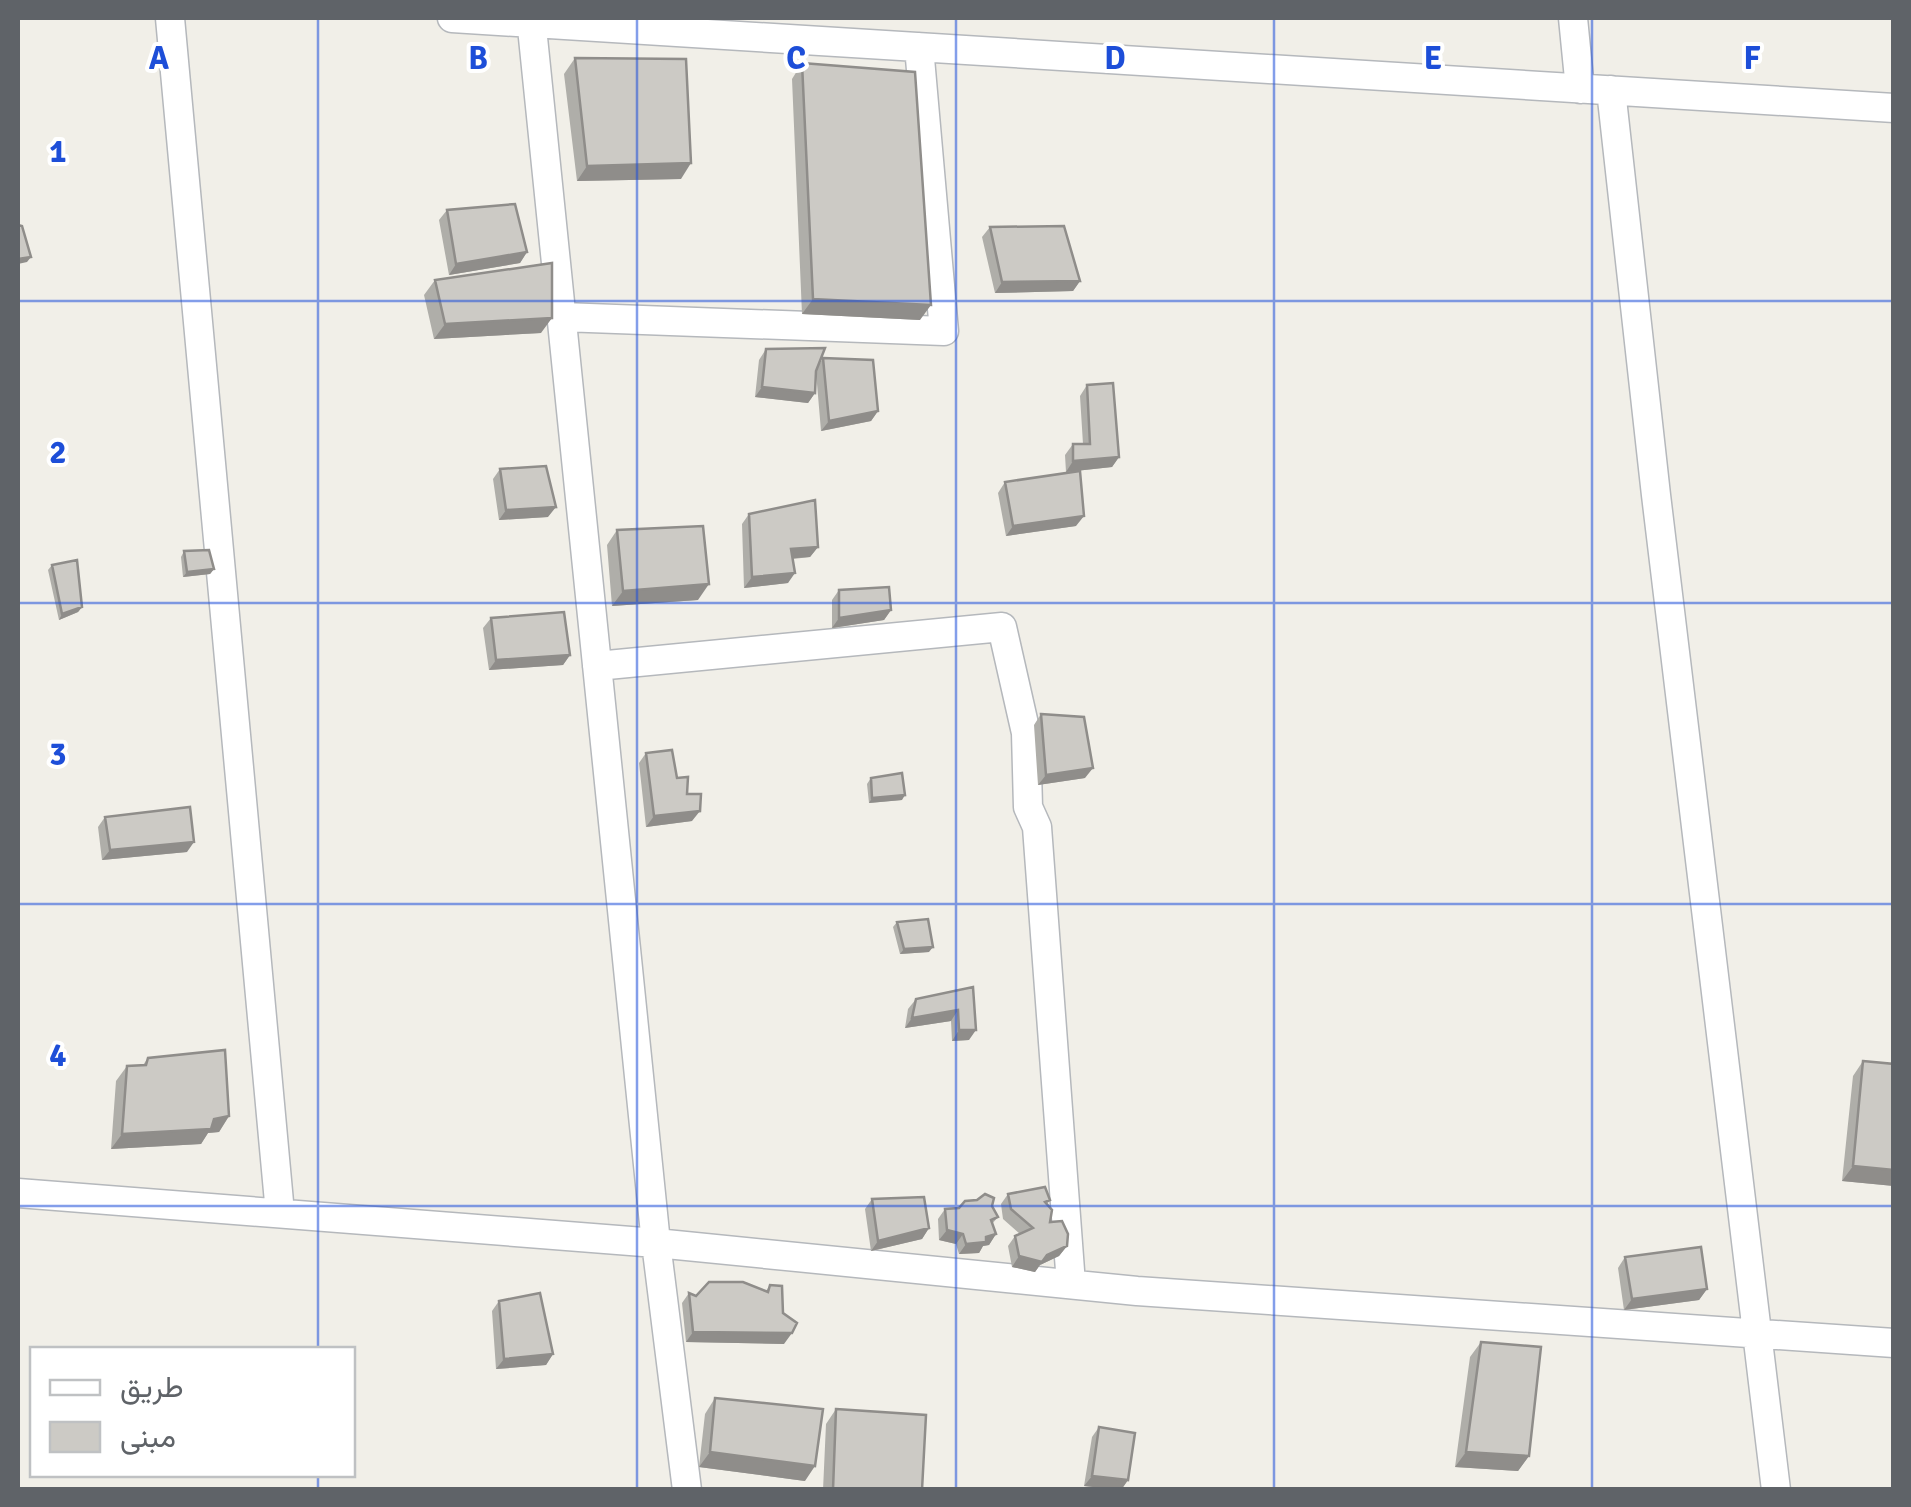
<svg xmlns="http://www.w3.org/2000/svg" width="1911" height="1507" font-family="Signika,Vazirmatn,sans-serif">
  <style>
    .lines { fill: none; stroke-linecap: round; stroke-linejoin: round }
    .minor-casing { stroke: #b5b8bc; stroke-width: 31 }
    .minor { stroke: #fff; stroke-width: 28 }
    .wall { fill: #afaea9 }
    .shaded-wall { fill: #8f8d8a }
    .building { fill: #cccac5; stroke: #8f8d8a; stroke-width: 2.5 }
    .grid { fill: none; stroke: #1d4ed8; stroke-width: 2.5; stroke-opacity: 0.55 }
    .grid-label { font-size: 32px; text-anchor: middle; font-weight: bold; fill: #1d4ed8; stroke: #fff; stroke-width: 8; stroke-linejoin: round; paint-order: stroke }
  </style>
  <rect width="100%" height="100%" fill="#f1efe8"/>
  <g class="lines">
    <defs>
      <path id="minor" d="M170,18L280,1213
        M452,18L1894,108
        M531,18L656,1243L687,1490
        M1573,18L1580,89
        M1611,90L1656,495L1776,1490
        M562,317L944,331L919,47
        M597,666L1002,627L1026,733L1028,807L1037,827L1071,1284
        M18,1193L656,1243L1137,1291L1894,1343"/>
    </defs>
    <!-- minor casing -->
    <use href="#minor" class="minor-casing"/>
    <!-- minor -->
    <use href="#minor" class="minor"/>
  </g>
  <!-- wall -->
  <path class="wall" d="M575,58L681,179L577,181L564,74Z
    M802,63L920,320L802,314L792,79Z
    M447,210L527,252L520,263L449,275L439,220Z
    M990,227L1080,281L1073,291L995,293L982,237Z
    M435,280L541,333L434,339L424,295Z
    M766,349L820,363L823,358L878,411L871,421L821,431L816,372L815,393L808,403L755,397L759,360Z
    M1087,385L1119,457L1112,467L1066,472L1065,455L1073,444H1083L1080,396Z
    M500,469L548,517L499,520L493,479Z
    M1005,482L1076,526L1006,536L998,493Z
    M749,514L818,547L810,557L793,559L788,583L744,588L742,524Z
    M617,530L698,600L612,606L607,545Z
    M184,551L214,569L210,574L183,577L181,557Z
    M52,565L82,607L78,612L59,620L48,570Z
    M839,590L891,610L884,620L832,628V600Z
    M491,618L570,655L563,665L489,670L483,628Z
    M1041,714L1085,778L1038,785L1034,725Z
    M646,753L677,778L687,794L692,821L646,827L639,763Z
    M871,778L902,800L869,803L867,784Z
    M105,817L187,852L102,860L98,827Z
    M897,922L929,952L900,954L893,927Z
    M973,987L969,1040L952,1041L951,1021L905,1028L908,1009L916,999Z
    M148,1058L229,1116L219,1132L208,1133L201,1144L111,1149L116,1081L127,1066L143,1065Z
    M1863,1061L1894,1064V1186L1842,1181L1853,1076Z
    M1008,1194L1050,1200L1047,1204L1050,1222L1067,1246L1059,1256L1040,1265L1035,1272L1012,1267L1008,1246L1015,1236L1020,1234L1003,1219L1001,1204Z
    M872,1199L929,1228L922,1239L871,1251L865,1209Z
    M977,1200L992,1206L998,1217L992,1224L996,1234L989,1245L983,1246L979,1253L959,1254L956,1244L939,1240L938,1219L945,1209L959,1208Z
    M1625,1257L1707,1289L1699,1300L1624,1310L1618,1268Z
    M770,1285L784,1344L686,1342L682,1303L689,1293L696,1296L766,1291Z
    M499,1301L553,1354L546,1365L496,1369L492,1311Z
    M1481,1342L1529,1456L1518,1471L1455,1467L1470,1357Z
    M715,1398L805,1481L699,1467L705,1414Z
    M836,1409L922,1490H823L826,1424Z
    M1099,1427L1128,1480L1121,1490L1084,1486L1092,1437Z"/>
  <!-- shaded-wall -->
  <path class="shaded-wall" d="M691,163L681,179L577,181L587,166Z
    M527,252L520,263L449,275L456,264Z
    M31,257L27,262L18,264V259Z
    M1080,281L1073,291L995,293L1002,282Z
    M813,299L931,305L920,320L802,314Z
    M552,318L541,333L434,339L445,324Z
    M762,387L815,393L808,403L755,397Z
    M878,411L871,421L821,431L829,421Z
    M1119,457L1112,467L1066,472L1073,461Z
    M556,507L548,517L499,520L506,510Z
    M1084,516L1076,526L1006,536L1013,526Z
    M818,547L810,557L784,559L791,549Z
    M214,569L210,574L183,577L187,572Z
    M795,573L788,583L744,588L752,577Z
    M709,584L698,600L612,606L623,591Z
    M82,607L78,612L59,620L62,614Z
    M891,610L884,620L832,628L839,618Z
    M570,655L563,665L489,670L496,660Z
    M1093,768L1085,778L1038,785L1046,775Z
    M905,795L902,800L869,803L872,798Z
    M700,811L692,821L646,827L654,816Z
    M194,842L187,852L102,860L110,850Z
    M933,947L929,952L900,954L904,949Z
    M958,1010L951,1021L905,1028L912,1018Z
    M959,1030H976L969,1040L952,1041Z
    M229,1116L219,1132L208,1133L201,1144L111,1149L122,1134Z
    M1853,1166L1894,1170V1186L1842,1181Z
    M929,1228L922,1239L871,1251L878,1241Z
    M947,1230L963,1234L956,1244L939,1240Z
    M996,1234L989,1245L983,1246L979,1253L959,1254L966,1244Z
    M1067,1246L1059,1256L1040,1265L1047,1255Z
    M1019,1256L1042,1262L1035,1272L1012,1267Z
    M1707,1289L1699,1300L1624,1310L1632,1299Z
    M693,1332L792,1333L784,1344L686,1342Z
    M553,1354L546,1365L496,1369L504,1359Z
    M710,1452L815,1466L805,1481L699,1467Z
    M1466,1452L1529,1456L1518,1471L1455,1467Z
    M1092,1476L1128,1480L1121,1490L1084,1486Z"/>
  <!-- building -->
  <path class="building" d="M575,58L686,59L691,163L587,166Z
    M802,63L915,72L931,305L813,299Z
    M515,204L527,252L456,264L447,210Z
    M18,225L22,226L31,257L18,259Z
    M1064,226L1080,281L1002,282L990,227Z
    M552,263V318L445,324L435,280Z
    M825,348L816,371L815,393L762,387L766,349Z
    M823,358L873,360L878,411L829,421Z
    M1113,383L1119,457L1073,461V444H1090L1087,385Z
    M546,466L556,507L506,510L500,469Z
    M1080,471L1084,516L1013,526L1005,482Z
    M815,500L818,547L791,549L795,573L752,577L749,514Z
    M703,526L709,584L623,591L617,530Z
    M209,550L214,569L187,572L184,551Z
    M77,560L82,607L62,614L52,565Z
    M889,587L891,610L839,618V590Z
    M564,612L570,655L496,660L491,618Z
    M1041,714L1084,717L1093,768L1046,775Z
    M672,750L677,778L688,777L687,794H701L700,811L654,816L646,753Z
    M902,773L905,795L872,798L871,778Z
    M190,807L194,842L110,850L105,817Z
    M928,919L933,947L904,949L897,922Z
    M973,987L976,1030H959L958,1010L912,1018L916,999Z
    M225,1050L229,1116L214,1119L211,1129L122,1134L127,1066L146,1065L148,1058Z
    M1863,1061L1894,1064V1170L1853,1166Z
    M1045,1187L1050,1200L1045,1202L1052,1210L1050,1222L1062,1221L1068,1234L1067,1246L1047,1255L1042,1262L1019,1256L1015,1236L1033,1228L1011,1209L1008,1194Z
    M985,1194L994,1198L992,1206L998,1217L991,1220L996,1234L986,1237V1242L966,1244L963,1234L947,1230L945,1209L959,1208L965,1201L977,1200Z
    M924,1197L929,1228L878,1241L872,1199Z
    M1701,1247L1707,1289L1632,1299L1625,1257Z
    M709,1282H743L768,1292L770,1285L782,1286L783,1313L797,1323L792,1333L693,1332L689,1293L696,1296Z
    M540,1293L553,1354L504,1359L499,1301Z
    M1481,1342L1541,1347L1529,1456L1466,1452Z
    M715,1398L823,1409L815,1466L710,1452Z
    M836,1409L926,1415L922,1490H833Z
    M1099,1427L1135,1433L1128,1480L1092,1476Z"/>
  <!-- grid -->
  <path class="grid" d="M318,18V1350M637,18V1490M956,18V1490M1274,18V1490M1592,18V1490M18,301H1894M18,603H1894M18,904H1894M18,1206H1894M318,1474V1490"/>
  <g class="grid-label">
    <text x="159" y="69">A</text>
    <text x="478" y="69">B</text>
    <text x="796" y="69">C</text>
    <text x="1115" y="69">D</text>
    <text x="1433" y="69">E</text>
    <text x="1752" y="69">F</text>
    <text x="58" y="162">1</text>
    <text x="58" y="463">2</text>
    <text x="58" y="765">3</text>
    <text x="58" y="1066">4</text>
  </g>
  <!-- border -->
  <rect width="1911" height="1507" fill="none" stroke="#5f6368" stroke-width="40"/>
  <!-- legend -->
  <rect x="30" y="1347" width="325" height="130" fill="#ffffff" stroke="#bfc1c3" stroke-width="2.5"/>
  <rect x="50" y="1380" width="50" height="15" fill="#ffffff" stroke="#bfc1c3" stroke-width="2.5"/>
  <text x="120" y="1397" font-size="30" fill="#5f6368">طريق</text>
  <rect x="50" y="1422" width="50" height="30" fill="#cccac5" stroke="#bfc1c3" stroke-width="2.5"/>
  <text x="120" y="1447" font-size="30" fill="#5f6368">مبنى</text>
</svg>
